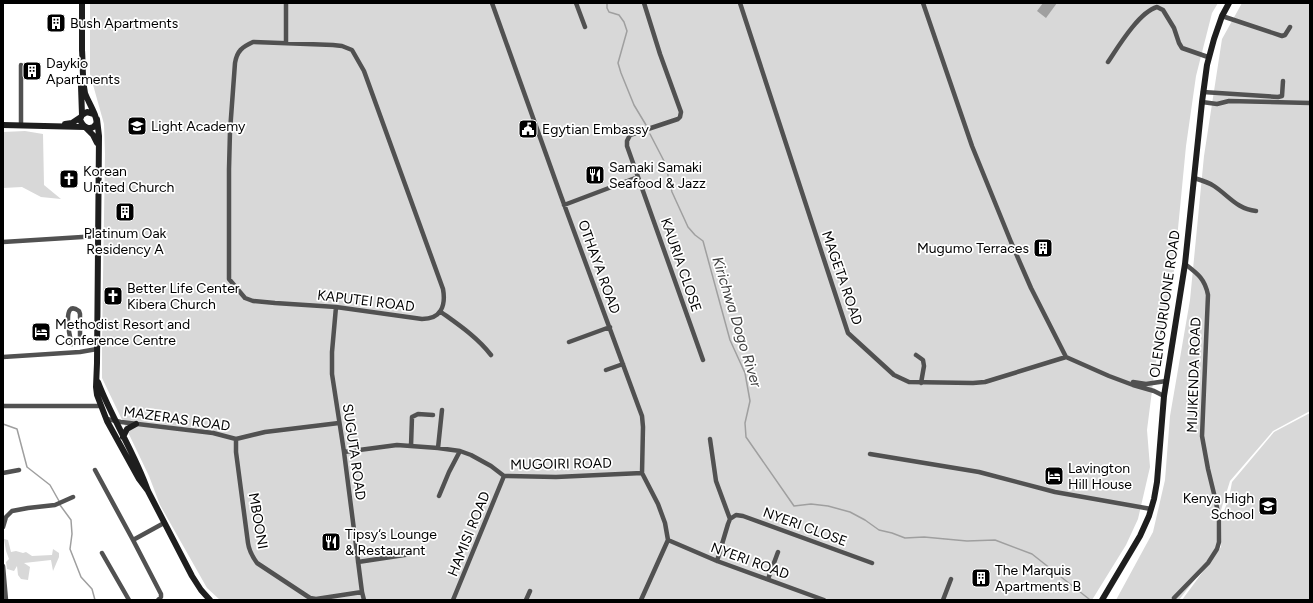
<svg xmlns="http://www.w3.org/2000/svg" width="1313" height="603" font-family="Figtree,sans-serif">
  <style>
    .green { fill: #d8d8d8 }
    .water { fill: #9f9f9f }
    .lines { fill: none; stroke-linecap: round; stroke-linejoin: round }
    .stream { stroke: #9f9f9f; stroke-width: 1.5 }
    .street { stroke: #515151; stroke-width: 4.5 }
    .secondary { stroke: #1e1e1e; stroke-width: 6 }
    .labels { text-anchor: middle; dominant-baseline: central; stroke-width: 3.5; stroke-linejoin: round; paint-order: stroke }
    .poi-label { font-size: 14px; fill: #000; stroke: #fff; text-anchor: start }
    .street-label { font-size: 14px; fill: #000; stroke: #fff }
    .water-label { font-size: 15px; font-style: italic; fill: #404040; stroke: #fff }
  </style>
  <rect width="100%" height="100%" fill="#fff"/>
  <!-- green -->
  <path class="green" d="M90,3H1218L1212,13L1196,76L1186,146L1174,270L1155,367L1147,430L1150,467L1138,519L1126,545L1092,600H220L207,588L160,505L149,476L102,378V341L105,154L104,124L90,74Z
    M1242,3H1310V411L1273,431L1230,481L1221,510L1220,547L1179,600H1116L1153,532L1165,480L1170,416L1190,300L1204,156L1222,39Z
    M25,131L43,134L44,185L61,199L41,197L22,187L3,188V132Z
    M1310,413V600H1182L1221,547L1222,516L1229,498L1232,482L1274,432Z
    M4,539L8,540L11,552L16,551L23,553L26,552L32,556L52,555L53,549L59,553V557L53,571L51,560L24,563L30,567L28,580L21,579L18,575L17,566L14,571L7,569L6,562L9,559L6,551Z"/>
  <!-- water -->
  <path class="water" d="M1043,3H1057L1046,18L1037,11Z"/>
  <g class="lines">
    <!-- stream -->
    <path class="stream" d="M607,3V8L609,12L619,15L624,22L627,31L618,63L621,73L634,105L646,125
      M650,134L665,163L672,192L688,227L695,235L703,241L730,340L745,373L750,401L745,423L746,437L794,506L811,504L828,506L850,512L865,520L879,530L892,533L905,538L924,537L967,541L995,540L1032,554L1089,599
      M3,424L17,429L27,467L50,485L59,501
      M60,505L71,520L72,534L70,549L81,577L92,589L95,600"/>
    <!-- street -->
    <path class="street" d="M492,3L561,196L639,408L642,416L643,427L642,473L658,504L665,523L668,540
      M576,3L585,27
      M644,3L660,54L681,112L680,117L678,119L630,135L627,141V146L703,360
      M740,3L848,333L894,375L909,382L973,383L985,382L1066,357
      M923,3L972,146L1011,242L1031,288L1066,357L1109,376L1133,385L1154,391L1164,396
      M1222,16L1282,36L1285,35L1290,27
      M253,42L333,45L342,46L352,50L364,71L443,289C446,306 441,319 422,319L336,307L275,303L253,301L245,298L229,279V169L230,131L235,63C237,51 242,47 253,42Z
      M286,42V3
      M1108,62C1118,47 1139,12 1157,7L1163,10L1174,28L1179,43L1182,48L1208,57
      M21,65V125
      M1203,92L1278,97L1282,96L1283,81
      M1202,102L1217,104L1229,101L1310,103
      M1194,178C1201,180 1208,182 1214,186C1229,196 1237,209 1256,211
      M564,205L638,177
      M3,242L98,236
      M336,307L332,352V374L344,452L362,592L364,600
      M441,312C459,325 477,337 491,355
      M569,342L610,327
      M72,344C70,338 61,298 79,311L80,314V344
      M916,355L923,360L924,366L921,383
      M3,357L80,352L97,349
      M606,370L623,364
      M1133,382L1146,384L1166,381
      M3,406H101
      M107,419L121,422L213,433L236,439L265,432L339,423
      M236,439V452L248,543C249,551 252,556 257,563L310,598L316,599L362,592
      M710,439L716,481L730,519L728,524L717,561
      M411,446L412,417L418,414L433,415
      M438,448L442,410
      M344,452L397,445L438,448L460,451L471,455L491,466L504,476L556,477L642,473
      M870,454L979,472L1055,492L1151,509
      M95,470L133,540L164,523
      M3,473L19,470
      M439,496L449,472L460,451
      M730,519L736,515L743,516L872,563
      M3,527L6,517L12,511L28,508L55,505L73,497
      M133,540L161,594V597L158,600
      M668,540L717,561L824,600
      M102,553L129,600
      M358,562L411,554
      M3,566L6,600
      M768,579L778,552
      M1174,598L1208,563L1217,549L1219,542V519L1216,502L1208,469L1202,436L1208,295C1205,279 1198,274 1185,264
      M453,600L504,476
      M526,600L530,591
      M641,600L668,540
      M943,600L951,579"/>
    <!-- secondary -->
    <path class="secondary" d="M82,3C82,19 82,34 82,50C83,64 82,78 85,93C87,100 99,118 96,124C91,132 82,127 80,119L82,115L87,112L94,114
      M81,86L82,115
      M97,119L99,136L97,363L96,387L97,395L107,421L139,479L148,491
      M65,124L72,123L81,117
      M3,125L85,127
      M86,128L93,135L97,143
      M98,382C112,419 135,453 148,491L192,576L201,590L210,600
      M123,437L127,429L136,424
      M1102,600L1140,536L1149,516L1154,499L1157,482L1164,396L1185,264L1202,102L1207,65L1214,39L1222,16L1229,3"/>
  </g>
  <!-- icons -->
  <defs>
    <symbol id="building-square" viewBox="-11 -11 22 22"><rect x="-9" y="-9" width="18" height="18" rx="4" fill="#000" stroke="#fff"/><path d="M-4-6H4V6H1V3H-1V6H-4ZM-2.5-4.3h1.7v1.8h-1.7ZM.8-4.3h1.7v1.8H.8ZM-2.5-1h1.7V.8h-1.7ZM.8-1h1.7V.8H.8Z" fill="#fff"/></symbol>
    <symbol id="school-square" viewBox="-11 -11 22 22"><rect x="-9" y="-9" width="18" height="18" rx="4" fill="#000" stroke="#fff"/><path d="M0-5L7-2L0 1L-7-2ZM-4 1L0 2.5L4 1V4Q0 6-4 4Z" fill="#fff"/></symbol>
    <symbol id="civic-square" viewBox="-11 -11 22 22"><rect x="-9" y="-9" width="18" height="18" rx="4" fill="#000" stroke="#fff"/><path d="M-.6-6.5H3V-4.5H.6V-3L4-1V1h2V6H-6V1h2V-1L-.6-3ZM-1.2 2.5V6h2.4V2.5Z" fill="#fff"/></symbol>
    <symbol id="restaurant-square" viewBox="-11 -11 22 22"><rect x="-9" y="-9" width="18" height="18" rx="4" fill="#000" stroke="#fff"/><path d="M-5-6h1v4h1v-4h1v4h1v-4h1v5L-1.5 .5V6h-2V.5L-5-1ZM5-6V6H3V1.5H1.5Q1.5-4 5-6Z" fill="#fff"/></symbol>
    <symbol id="church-square" viewBox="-11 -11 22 22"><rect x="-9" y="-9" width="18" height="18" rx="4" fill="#000" stroke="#fff"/><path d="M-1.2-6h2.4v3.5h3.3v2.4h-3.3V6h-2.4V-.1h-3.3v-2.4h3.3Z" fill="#fff"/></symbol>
    <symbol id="hotel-square" viewBox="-11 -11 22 22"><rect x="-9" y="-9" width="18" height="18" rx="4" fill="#000" stroke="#fff"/><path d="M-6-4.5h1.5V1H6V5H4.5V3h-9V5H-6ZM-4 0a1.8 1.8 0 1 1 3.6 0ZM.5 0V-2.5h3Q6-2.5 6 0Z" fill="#fff"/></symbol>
  </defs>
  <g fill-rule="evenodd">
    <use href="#building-square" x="45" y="12" width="22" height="22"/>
    <use href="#building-square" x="21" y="60" width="22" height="22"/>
    <use href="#school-square" x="126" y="115" width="22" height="22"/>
    <use href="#civic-square" x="517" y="118" width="22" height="22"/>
    <use href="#restaurant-square" x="584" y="164" width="22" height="22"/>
    <use href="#church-square" x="58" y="168" width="22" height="22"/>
    <use href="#building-square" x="114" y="201" width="22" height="22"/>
    <use href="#building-square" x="1032" y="237" width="22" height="22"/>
    <use href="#church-square" x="102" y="285" width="22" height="22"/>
    <use href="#hotel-square" x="30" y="321" width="22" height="22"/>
    <use href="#hotel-square" x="1043" y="465" width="22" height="22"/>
    <use href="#school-square" x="1257" y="495" width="22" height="22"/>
    <use href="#restaurant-square" x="320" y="531" width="22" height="22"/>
    <use href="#building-square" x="970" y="567" width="22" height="22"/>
  </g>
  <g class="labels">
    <!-- poi labels -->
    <g class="poi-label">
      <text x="70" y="23">Bush Apartments</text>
      <text x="46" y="63">Daykio<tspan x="46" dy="16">Apartments</tspan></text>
      <text x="151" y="126">Light Academy</text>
      <text x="542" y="129">Egytian Embassy</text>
      <text x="609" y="167">Samaki Samaki<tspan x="609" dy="16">Seafood &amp; Jazz</tspan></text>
      <text x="83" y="171">Korean<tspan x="83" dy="16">United Church</tspan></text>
      <text x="125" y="233" text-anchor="middle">Platinum Oak<tspan x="125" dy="16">Residency A</tspan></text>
      <text x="1029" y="248" text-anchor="end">Mugumo Terraces</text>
      <text x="127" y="288">Better Life Center<tspan x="127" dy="16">Kibera Church</tspan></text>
      <text x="55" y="324">Methodist Resort and<tspan x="55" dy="16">Conference Centre</tspan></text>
      <text x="1068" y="468">Lavington<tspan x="1068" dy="16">Hill House</tspan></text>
      <text x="1254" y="498" text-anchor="end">Kenya High<tspan x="1254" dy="16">School</tspan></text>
      <text x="345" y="534">Tipsy’s Lounge<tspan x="345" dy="16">&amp; Restaurant</tspan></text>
      <text x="995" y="570">The Marquis<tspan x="995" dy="16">Apartments B</tspan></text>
    </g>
    <!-- street labels -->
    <g class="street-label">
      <text transform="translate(681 265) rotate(71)">KAURIA CLOSE</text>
      <text transform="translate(599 267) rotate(70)">OTHAYA ROAD</text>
      <text transform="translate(842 278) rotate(71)">MAGETA ROAD</text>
      <text transform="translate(366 301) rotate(7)">KAPUTEI ROAD</text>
      <text transform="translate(1165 304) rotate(-82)">OLENGURUONE ROAD</text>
      <text transform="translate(1194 375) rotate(-88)">MIJIKENDA ROAD</text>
      <text transform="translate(177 419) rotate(8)">MAZERAS ROAD</text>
      <text transform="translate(354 452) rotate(82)">SUGUTA ROAD</text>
      <text transform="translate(561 464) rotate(-1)">MUGOIRI ROAD</text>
      <text transform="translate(258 521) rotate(80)">MBOONI</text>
      <text transform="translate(805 527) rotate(20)">NYERI CLOSE</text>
      <text transform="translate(469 534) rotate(-68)">HAMISI ROAD</text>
      <text transform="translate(750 561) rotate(20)">NYERI ROAD</text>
    </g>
    <!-- water labels -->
    <g class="water-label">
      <text transform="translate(737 322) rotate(73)">Kirichwa Dogo River</text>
    </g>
  </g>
  <!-- border -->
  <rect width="1313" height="603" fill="none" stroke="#000000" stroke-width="8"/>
</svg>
